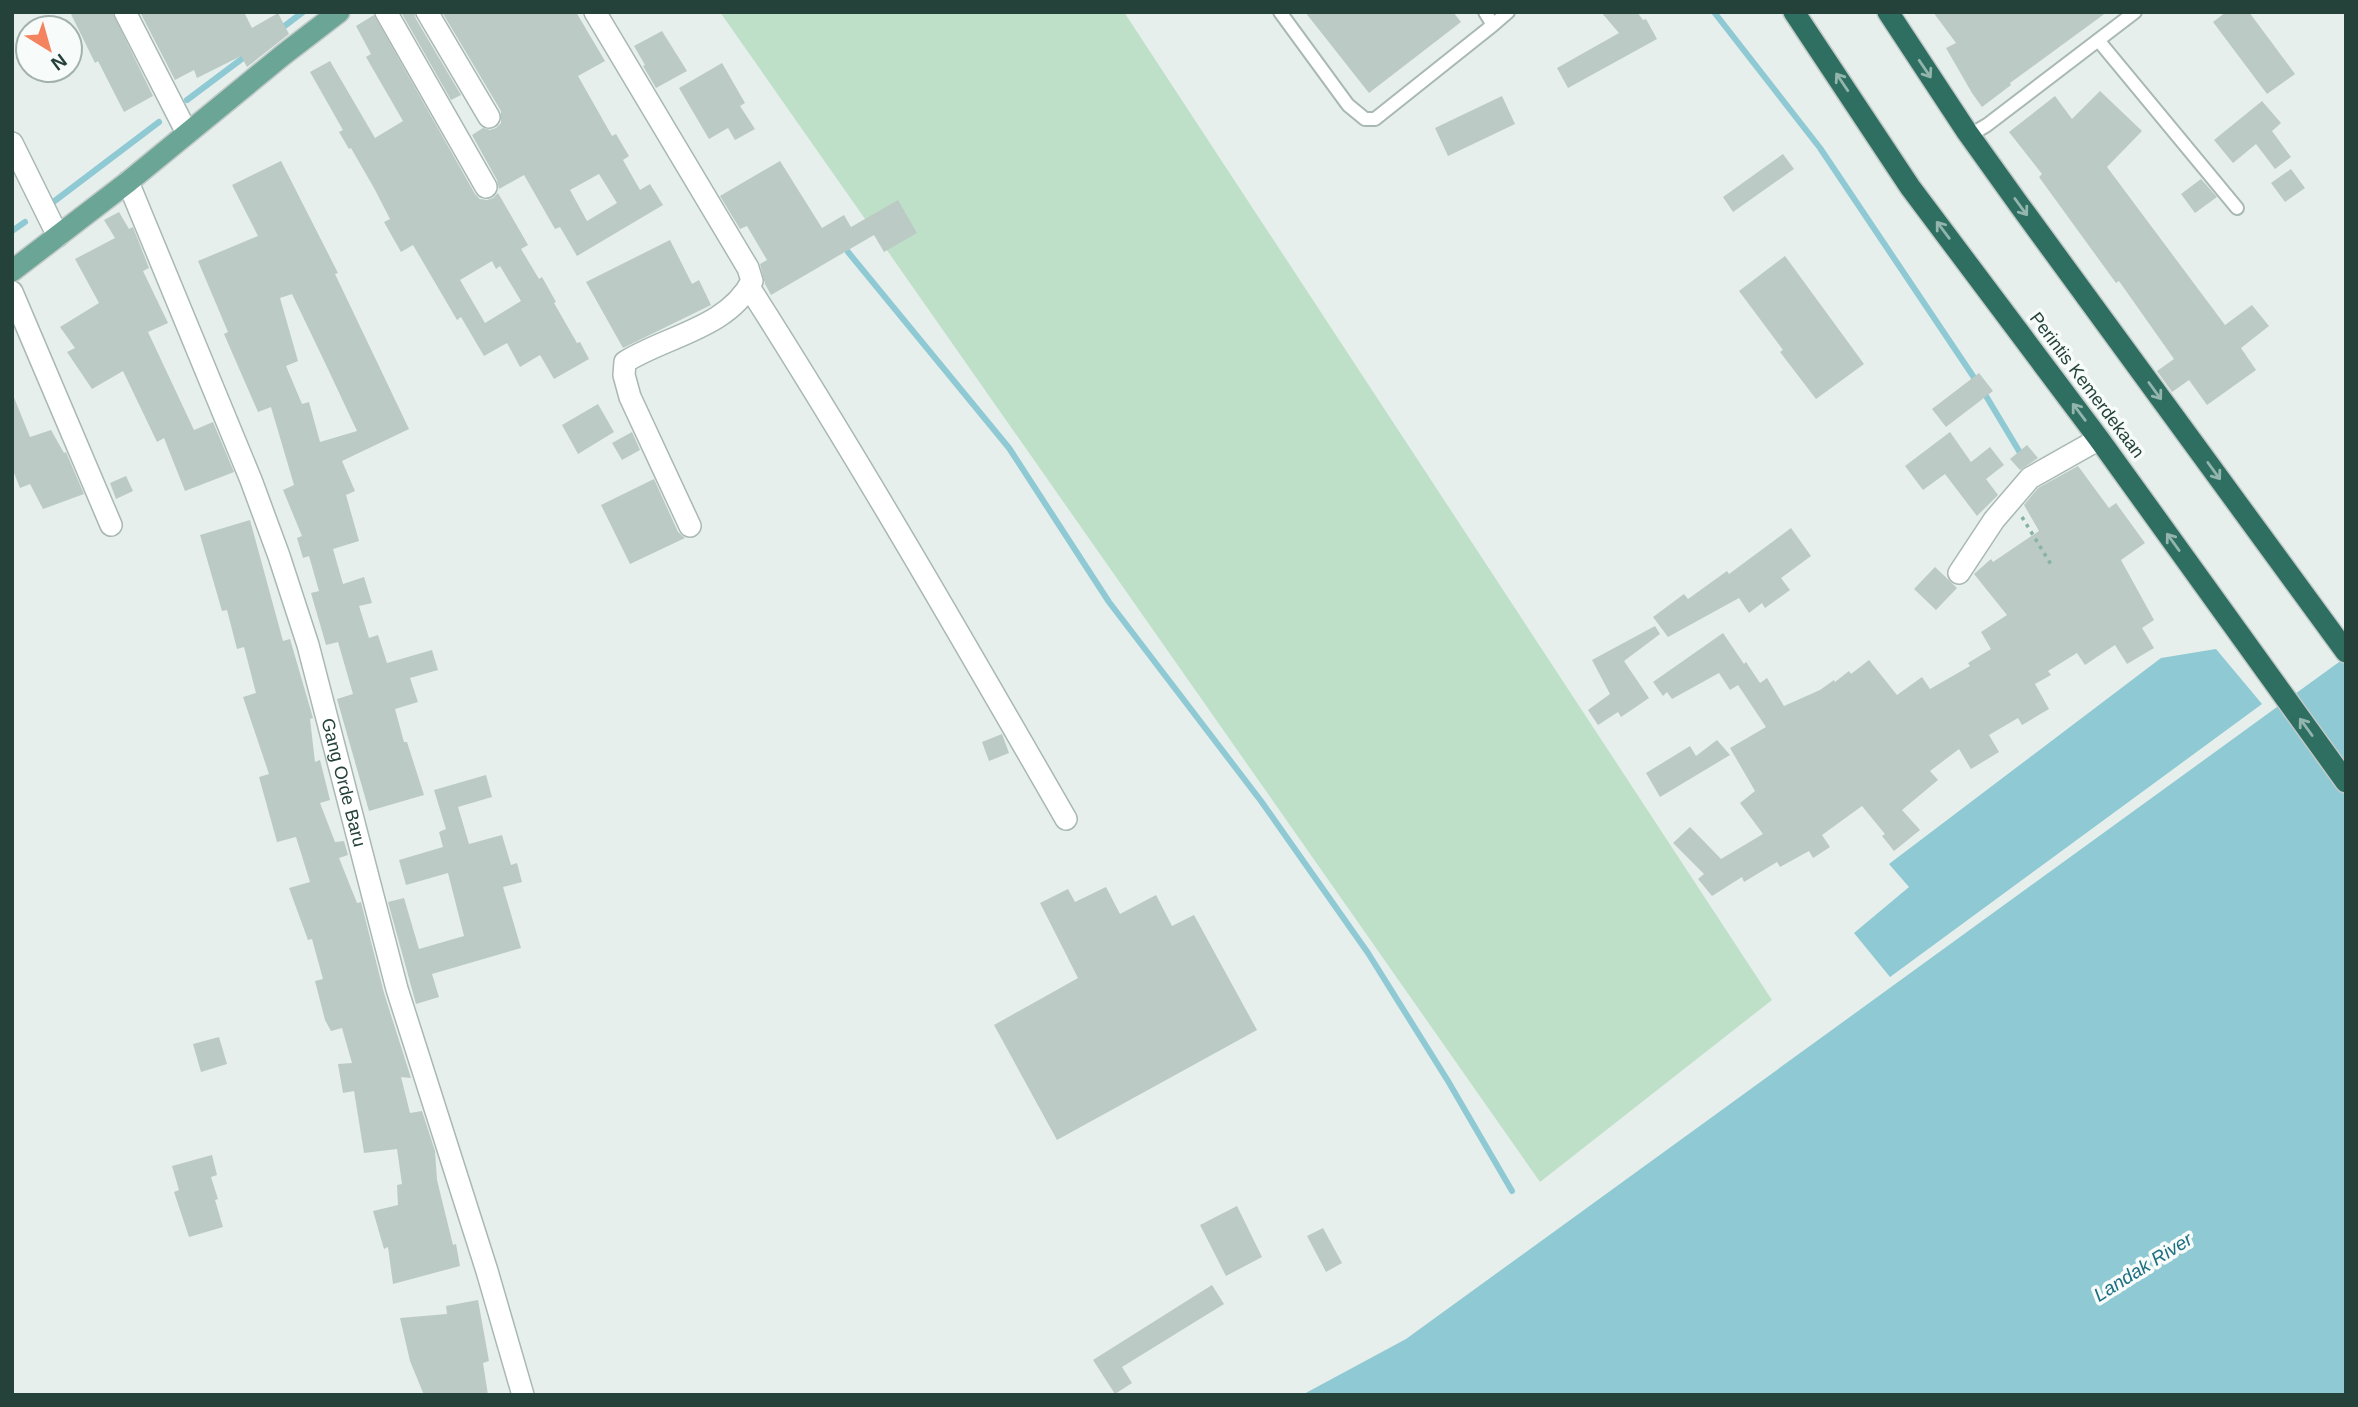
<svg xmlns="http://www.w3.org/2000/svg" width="2358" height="1407" font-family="Helvetica,sans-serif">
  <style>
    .green { fill: #bfe0c8 }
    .water { fill: #8ec9d4 }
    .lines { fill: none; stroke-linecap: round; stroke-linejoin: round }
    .stream { stroke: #8ec9d4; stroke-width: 6 }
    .building { fill: #bbcac4; fill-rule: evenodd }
    .lane-casing { stroke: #a8b8b2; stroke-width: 16 }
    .street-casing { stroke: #a8b8b2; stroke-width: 24 }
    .primary-casing { stroke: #c2cac8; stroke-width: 24 }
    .highway-casing { stroke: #c2cac8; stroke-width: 24 }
    .path { stroke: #86b3a5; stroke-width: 3.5; stroke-dasharray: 3.5 5; stroke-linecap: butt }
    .lane { stroke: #fff; stroke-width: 12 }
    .street { stroke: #fff; stroke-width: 21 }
    .primary { stroke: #6aa596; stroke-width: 21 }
    .highway { stroke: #2f6f62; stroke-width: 21 }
    .oneway { stroke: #93b5ae }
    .labels { text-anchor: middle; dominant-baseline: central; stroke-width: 7; stroke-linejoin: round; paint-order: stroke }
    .street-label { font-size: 18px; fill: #24423a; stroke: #f7fbf9 }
    .water-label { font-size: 19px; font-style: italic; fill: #1c6f80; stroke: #f7fbf9 }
  </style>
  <rect width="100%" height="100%" fill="#e6efeb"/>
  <!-- green -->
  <path class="green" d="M720,12H1124L1772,1000L1540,1182Z"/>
  <!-- water -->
  <path class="water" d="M2216,649L2262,704L1890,977L1854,933L1909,887L1889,864L2161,658Z
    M2346,657V1395H1302L1406,1339Z"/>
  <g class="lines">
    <!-- stream -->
    <path class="stream" d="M1714,12L1820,148L1977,382
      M278,31L303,12
      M187,100L247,55
      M48,206L159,122
      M12,231L25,222
      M848,252L1009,448L1109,602L1261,801L1368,953L1448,1081L1512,1191
      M1983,391L2022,456"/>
  </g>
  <!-- building -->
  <path class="building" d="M70,12H112L153,96L124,112L98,61L95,63Z
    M140,12H244L252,28L278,13L289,34L247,67L241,56L197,78L194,70L175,80Z
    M401,12H414L416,19L461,95L451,100Z
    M442,12H576L605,61L578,76L612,136L616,134L629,156L623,160L640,190L650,184L663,205L577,256L560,227L555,229L524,175L499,189L497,180L472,135L483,128L490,130L496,128L501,123V111ZM599,174L617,203L587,221L570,190Z
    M1305,12H1453L1461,22L1369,93Z
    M1601,12H1637L1643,20L1646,19L1657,39L1568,88L1557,68L1619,33Z
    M1933,12H2107L2010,83L2011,85L1982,107L1972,93L1946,48L1956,43Z
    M2226,12H2249L2295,74L2267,94L2213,22Z
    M374,15L475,194L480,199L487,200L493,198L498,193L528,245L521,249L539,279L542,277L556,302L554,303L577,343L580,342L589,359L554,379L540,355L520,367L507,343L484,356L461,317L457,320L413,245L401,252L384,222L390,219L374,188L351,148L349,149L339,132L343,130L310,72L330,61L375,138L403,121L366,57L371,54L356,26ZM492,261L496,269L500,266L521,301L485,323L460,280Z
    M662,31L687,71L656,88L643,66L645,65L634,46Z
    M722,63L745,103L740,106L755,129L735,140L728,128L709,139L679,88Z
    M2100,91L2142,131L2107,167L2225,325L2252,305L2269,326L2241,348L2256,370L2207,405L2189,380L2172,392L2157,371L2174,359L2119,281L2116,283L2039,177L2042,174L2009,132L2055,96L2072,119Z
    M1502,96L1515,124L1448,156L1435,128Z
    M2262,101L2281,123L2272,131L2291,157L2275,169L2256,144L2233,163L2214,140Z
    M1783,154L1794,169L1733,212L1723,197Z
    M281,161L338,273L335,274L409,429L342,461L355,491L346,495L359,541L333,549L343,584L364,577L372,603L359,606L369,638L378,635L387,663L432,650L438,670L410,678L418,702L395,709L404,742H407L424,795L369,811L337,699L353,694L338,642L326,645L311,593L319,591L309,556L303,558L297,538L302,536L283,490L294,485L271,407L258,412L224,334L228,332L198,261L258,236L232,185ZM292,294L327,367L357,431L320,442L309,402L302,404L286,366L298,361L280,298Z
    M780,161L822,228L844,215L851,227L898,200L917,233L884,252L874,235L771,295L765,284L760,264L767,260L747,226L740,229L720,196Z
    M2291,169L2305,188L2285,202L2271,183Z
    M2201,179L2217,197L2195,213L2181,194Z
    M119,212L129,229L133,227L149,268L143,271L168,323L148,332L194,430L213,422L234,472L185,491L164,438L157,442L123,371L92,389L67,352L75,348L60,327L99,303L75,259L115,238L104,220Z
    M670,240L692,284L699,280L711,305L623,348L586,282Z
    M1785,256L1864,364L1816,399L1780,352L1783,350L1739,291Z
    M1979,373L1993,391L1946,427L1932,409Z
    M13,395L30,437L51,430L64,453L66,452L84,494L43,509L30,484L20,488L12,468Z
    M598,404L614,432L578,454L562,425Z
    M632,432L640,450L622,460L612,443Z
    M1950,432L1971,462L1990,447L2004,465L1986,479L1998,495L1977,516L1945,474L1923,490L1905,466Z
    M2027,445L2038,458L2020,470L2010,459Z
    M2078,466L2109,508L2116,503L2145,543L2121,560L2154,620L2142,628L2154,648L2127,664L2115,645L2085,665L2077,653L2048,671L2051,675L2035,684L2049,709L2022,725L2018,718L1989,735L1999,752L1971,769L1959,749L1930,771L1938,780L1902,810L1920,830L1894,851L1882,836L1885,834L1862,806L1822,835L1830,847L1813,858L1809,851L1780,867L1777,862L1744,882L1742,877L1712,896L1698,879L1704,874L1673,843L1690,827L1721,859L1763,834L1740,803L1755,791L1730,748L1766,727L1738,685L1730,690L1719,673L1672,699L1667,692L1663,696L1653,682L1723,633L1744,664L1746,662L1760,683L1767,678L1784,706L1820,690L1834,680L1835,682L1849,671L1851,674L1869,660L1897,695L1922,677L1930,689L1970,666L1968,663L1991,649L1981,632L2007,615L1974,574L1991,559L1993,562L2039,531L2024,505L2038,488Z
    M126,476L133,491L116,499L110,483Z
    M654,479L678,532L685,538L630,564L601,505Z
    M250,520L283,641L290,639L313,718L310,719L315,762L320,760L330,800L320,803L335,842L344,841L348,855L339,858L357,903L361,902L384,993L411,1078L401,1077L410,1113L422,1111L435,1151L437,1180L453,1245L456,1244L460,1266L393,1284L388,1247L384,1249L373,1211L398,1205L397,1185L402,1184L397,1149L364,1153L354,1091L343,1093L338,1064L352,1063L342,1028L331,1031L325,1020L315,981L323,979L312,939L308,940L289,888L310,882L296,837L277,842L259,777L269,774L243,697L256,693L244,647L237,649L227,610L222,611L200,535Z
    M1791,528L1811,556L1781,578L1790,590L1765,608L1762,603L1749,613L1739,598L1668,637L1653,617L1684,594L1688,599L1727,571L1729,574Z
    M1935,567L1957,588L1936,610L1914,589Z
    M1655,626L1660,634L1624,661L1649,698L1621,717L1618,712L1598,725L1588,710L1610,694L1592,660Z
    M1002,734L1009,753L989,761L982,742Z
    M1717,740L1730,755L1660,797L1646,773L1690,746L1696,756Z
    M486,775L492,797L458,807L469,844L502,835L511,865L517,863L522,882L503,887L521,948L432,974L439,997L416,1004L388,902L404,898L419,949L464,936L448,873L406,885L399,860L443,847L439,832L446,829L434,790Z
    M1106,887L1120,914L1156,895L1172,926L1194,915L1257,1030L1057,1140L994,1025L1078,978L1040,903L1068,889L1075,902Z
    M219,1037L227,1064L201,1072L193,1044Z
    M212,1155L217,1175L211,1177L218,1199L215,1200L223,1227L189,1237L174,1192L179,1190L172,1166Z
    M1237,1206L1262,1257L1226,1276L1200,1225Z
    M1323,1228L1342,1263L1326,1272L1307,1236Z
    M1212,1285L1224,1304L1122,1367L1132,1383L1115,1394L1093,1360Z
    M478,1300L489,1361L483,1363L488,1395H424L410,1361L400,1318L447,1314L446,1306Z"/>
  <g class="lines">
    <defs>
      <path id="lane" d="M1280,12L1348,105L1365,119H1375L1493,25
        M1485,12L1493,25L1508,12
        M2098,40L2237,208
        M1970,135L1987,125L2135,12"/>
      <g id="street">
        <path d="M125,12L187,133"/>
        <path d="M386,12L486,187"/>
        <path d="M427,12L489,117"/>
        <path d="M595,12L748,268L752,281C728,328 666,336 625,362L624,375L630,397L690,526"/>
        <path d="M12,143L58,236"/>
        <path id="s1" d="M128,182L251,480L279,556L308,645L397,989L487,1271L523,1395"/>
        <path d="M749,287C860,461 963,640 1066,819"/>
        <path d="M12,292L111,525"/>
        <path d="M1959,573L1994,520L2030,478L2099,439"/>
      </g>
      <path id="primary" d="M12,271L128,182L283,55L339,12"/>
      <path id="highway" d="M1794,12L1910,187L2099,439L2346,782
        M1888,12L1967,132L2020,206L2346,652"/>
    </defs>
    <!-- lane casing -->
    <use href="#lane" class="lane-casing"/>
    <!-- street casing -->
    <use href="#street" class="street-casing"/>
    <!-- primary casing -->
    <use href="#primary" class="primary-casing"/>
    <!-- highway casing -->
    <use href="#highway" class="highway-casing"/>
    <!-- path -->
    <path class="path" d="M2022,517L2052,566"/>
    <!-- lane -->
    <use href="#lane" class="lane"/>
    <!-- street -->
    <use href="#street" class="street"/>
    <!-- primary -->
    <use href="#primary" class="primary"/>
    <!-- highway -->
    <use href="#highway" class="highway"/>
  </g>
  <!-- one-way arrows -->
  <defs><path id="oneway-shaft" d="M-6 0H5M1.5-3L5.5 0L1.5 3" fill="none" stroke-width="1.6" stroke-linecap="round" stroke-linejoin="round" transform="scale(1.75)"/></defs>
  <g class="oneway">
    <use href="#oneway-shaft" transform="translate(1925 69) rotate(56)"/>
    <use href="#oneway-shaft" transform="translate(1842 82) rotate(-124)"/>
    <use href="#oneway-shaft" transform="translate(2021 207) rotate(54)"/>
    <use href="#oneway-shaft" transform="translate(1943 230) rotate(-127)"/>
    <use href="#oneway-shaft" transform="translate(2155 391) rotate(54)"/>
    <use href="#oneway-shaft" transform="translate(2079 412) rotate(-127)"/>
    <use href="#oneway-shaft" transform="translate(2214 471) rotate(54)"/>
    <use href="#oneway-shaft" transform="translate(2173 542) rotate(-126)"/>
    <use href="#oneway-shaft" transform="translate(2306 727) rotate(-126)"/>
  </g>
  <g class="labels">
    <!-- street labels -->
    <g class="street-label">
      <text transform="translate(2087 385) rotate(53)">Perintis Kemerdekaan</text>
      <text stroke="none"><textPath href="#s1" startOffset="639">Gang Orde Baru</textPath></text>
    </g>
    <!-- water labels -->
    <g class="water-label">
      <text transform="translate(2143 1267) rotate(-32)">Landak River</text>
    </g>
  </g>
  <!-- border -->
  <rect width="2358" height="1407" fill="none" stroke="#24423a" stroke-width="28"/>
  <!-- north arrow -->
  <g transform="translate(49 49) rotate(143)"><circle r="33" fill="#f7fbf9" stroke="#a3b1ad" stroke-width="2"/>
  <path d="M0-5L12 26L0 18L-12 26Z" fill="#f4845f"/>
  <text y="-10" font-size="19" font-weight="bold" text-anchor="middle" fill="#24423a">N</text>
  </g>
</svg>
